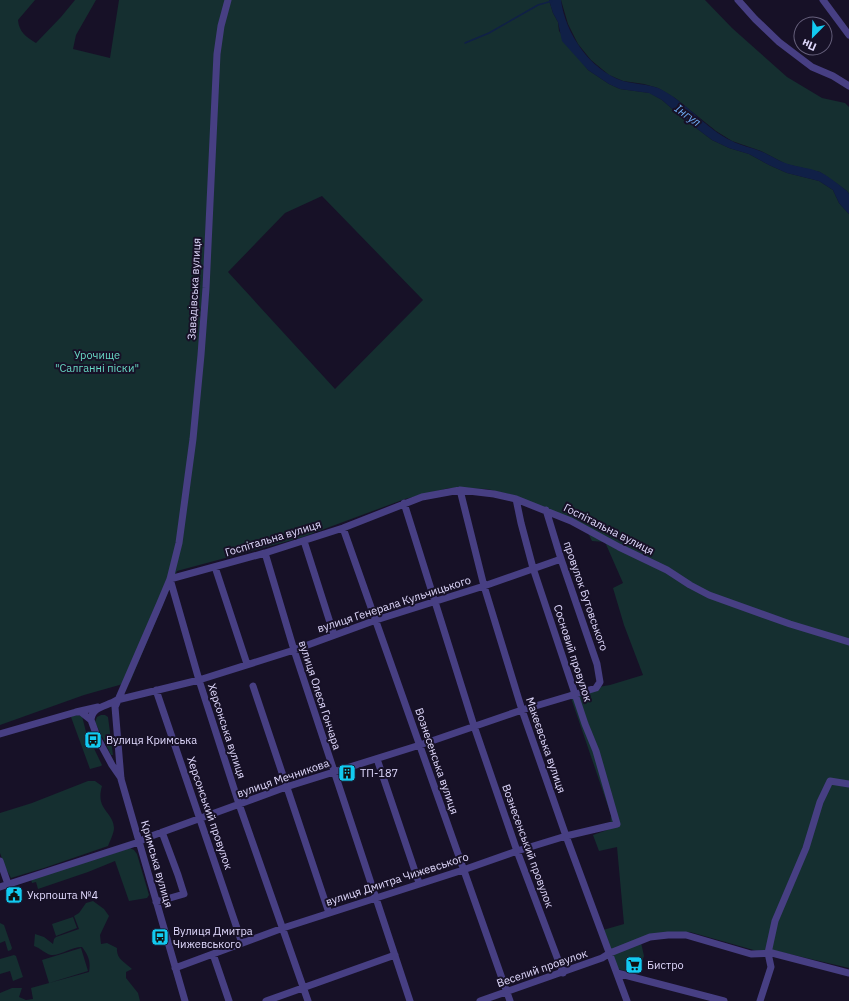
<svg xmlns="http://www.w3.org/2000/svg" width="849" height="1001" font-family="'IBM Plex Sans',sans-serif">
  <style>
    .green { fill: #152f30; fill-rule: evenodd }
    .water { fill: #102047 }
    .lines { fill: none; stroke-linecap: round; stroke-linejoin: round }
    .stream { stroke: #102047; stroke-width: 1.5 }
    .minor { stroke: #473f83; stroke-width: 7 }
    .labels { text-anchor: middle; dominant-baseline: central; stroke-width: 4; stroke-linejoin: round; paint-order: stroke }
    .street-label { font-size: 11px; fill: #e0d9fd; stroke: #171127 }
    .park-label { font-size: 11px; fill: #69d9c5; stroke: #171127 }
    .poi-label { font-size: 11px; fill: #e0d9fd; stroke: #171127; text-anchor: start }
    .water-label { font-size: 12px; font-style: italic; fill: #6eadf6; stroke: #171127 }
  </style>
  <rect width="100%" height="100%" fill="#171127"/>
  <!-- green -->
  <path class="green" d="M0,0H35L18,20C19,32 26,37 36,43L61,17L75,0H96L76,35L73,49L110,58L119,0H549L553,13L558,22L559,31L588,70L609,84L620,89L650,93L662,100L683,118L712,140L729,148L749,154L769,165L787,173L819,181L833,190L839,203L849,214V968L772,950L757,951L690,932L651,934L640,938L644,956L638,974L617,969L603,930L624,924L617,847L599,851L593,835L610,829L611,815L569,692L610,685L643,675L624,625L613,588L623,583L605,542L592,541L587,531L516,496L487,489L449,488L405,499L300,538L177,571L130,682L84,695L0,725ZM322,196L423,300L335,389L228,272L285,213Z
    M561,0H705L732,28L787,77L822,98L845,103L849,107V194L847,191L836,183L820,172L786,164L761,151L732,141L716,131L675,98L658,88L644,84L623,81L609,75L591,60L578,44L568,24Z
    M75,715L82,716L86,732L102,765L101,766L90,769L71,717Z
    M101,715H105L108,717L113,755H111L95,722L97,717Z
    M88,781H95L102,786C95,810 113,811 114,828C114,833 110,841 108,846L44,868L11,878L5,867L0,853V813L32,803Z
    M130,848L134,850L137,854L149,895L147,898L129,901L115,861L88,872L38,889L36,882L32,883L31,879Z
    M93,901L104,909L109,916L100,935L101,944L107,943L117,948C116,959 125,962 132,969L126,972V978L138,993L140,1001H0V993L12,988H22L19,997L26,1000L33,999L31,988L89,972C91,961 88,955 82,947C71,947 60,956 51,955C46,954 40,948 34,946L35,934L44,937L53,944L54,939L56,937L79,929L74,916L79,913L86,903Z
    M73,917L77,928L56,936L52,924Z
    M0,923L4,925L12,948L11,950L8,951L5,941L0,943Z
    M81,948L88,971L49,983L42,960Z
    M14,955L16,956L23,977L13,981L10,971L0,974V959Z"/>
  <!-- water -->
  <path class="water" d="M549,0H561C565,33 590,70 623,81C634,84 647,84 658,88C686,101 704,128 732,141C741,146 751,147 760,151C770,155 778,161 788,164C798,167 810,168 820,172C830,177 839,185 847,191L849,194V214L839,203L833,190L819,181L787,173L769,165L749,154L729,148L712,140L683,118L662,100L649,93L620,89L609,84L588,70L562,41L558,22L553,13Z"/>
  <g class="lines">
    <!-- stream -->
    <path class="stream" d="M465,43L489,33L538,5L552,1"/>
    <!-- minor -->
    <path class="minor" d="M738,0L755,19L779,42L812,67L833,76L849,86
      M823,0L849,35
      M460,490L484,586L522,710L566,836L627,1001
      M404,503L474,726L517,851L563,973
      M343,528L510,1001
      M304,541L334,635
      M265,553L294,650L410,1001
      M215,567L247,664
      M170,579L265,553L343,528L422,497L460,490L494,494L516,499L571,521L619,547L667,570L690,585L709,595L790,624L849,642
      M170,579L199,680L239,804L308,1001
      M253,686L329,913
      M156,690L242,943
      M76,712H81L91,720L98,739L112,765L121,778
      M91,720C92,706 106,707 117,700L199,680L294,650L376,620L484,586L561,559
      M0,734L76,712L98,707
      M377,759L419,883
      M0,861L8,884
      M0,887L139,842L146,838L286,787L420,745L522,710L596,688L600,682L597,664L561,559L546,510
      M156,902L184,894L178,875L162,832
      M213,954L229,1001
      M175,968L283,928L463,870L517,851L566,836L617,824L596,751L585,724L533,568L521,523L516,499
      M617,973L724,1001
      M185,1001L121,779L115,707L160,603L170,579L179,543L193,439L201,355L206,288L217,54L221,26L228,0
      M266,1001L395,955
      M480,1001L602,958L610,953L650,937L668,935H686L751,954L772,953L849,973
      M760,1001L771,967L768,953L775,921L806,848L820,802L830,781L849,784"/>
  </g>
  <!-- icons -->
  <defs>
    <symbol id="bus-square" viewBox="-11 -11 22 22"><rect x="-9" y="-9" width="18" height="18" rx="4" fill="#12caf0" stroke="#171127"/><path d="M-5-6H5V4H4V6H2V4H-2V6H-4V4H-5ZM-3.5-4V0h7V-4ZM-3.5 1.2v1.5H-2V1.2ZM2 1.2v1.5H3.5V1.2Z" fill="#111"/></symbol>
    <symbol id="building-square" viewBox="-11 -11 22 22"><rect x="-9" y="-9" width="18" height="18" rx="4" fill="#12caf0" stroke="#171127"/><path d="M-4-6H4V6H1V3H-1V6H-4ZM-2.5-4.3h1.7v1.8h-1.7ZM.8-4.3h1.7v1.8H.8ZM-2.5-1h1.7V.8h-1.7ZM.8-1h1.7V.8H.8Z" fill="#111"/></symbol>
    <symbol id="civic-square" viewBox="-11 -11 22 22"><rect x="-9" y="-9" width="18" height="18" rx="4" fill="#12caf0" stroke="#171127"/><path d="M-.6-6.5H3V-4.5H.6V-3L4-1V1h2V6H-6V1h2V-1L-.6-3ZM-1.2 2.5V6h2.4V2.5Z" fill="#111"/></symbol>
    <symbol id="supermarket-square" viewBox="-11 -11 22 22"><rect x="-9" y="-9" width="18" height="18" rx="4" fill="#12caf0" stroke="#171127"/><path d="M-6-5.5h2.5l.6 2H6L4.5 2H-2.5L-4.4-4H-6ZM-1.5 3.2a1.3 1.3 0 1 0 .1 0ZM3 3.2a1.3 1.3 0 1 0 .1 0Z" fill="#111"/></symbol>
  </defs>
  <g fill-rule="evenodd">
    <use href="#bus-square" x="83" y="730" width="20" height="20"/>
    <use href="#building-square" x="337" y="763" width="20" height="20"/>
    <use href="#civic-square" x="4" y="885" width="20" height="20"/>
    <use href="#bus-square" x="150" y="927" width="20" height="20"/>
    <use href="#supermarket-square" x="624" y="955" width="20" height="20"/>
  </g>
  <g class="labels">
    <!-- street labels -->
    <g class="street-label">
      <text transform="translate(194 289) rotate(-87)">Завадівська вулиця</text>
      <text transform="translate(609 529) rotate(27)">Госпітальна вулиця</text>
      <text transform="translate(273 538) rotate(-17)">Госпітальна вулиця</text>
      <text transform="translate(586 596) rotate(71)">провулок Бутовського</text>
      <text transform="translate(394 604) rotate(-18)">вулиця Генерала Кульчицького</text>
      <text transform="translate(573 653) rotate(72)">Сосновий провулок</text>
      <text transform="translate(320 695) rotate(72)">вулиця Олеся Гончара</text>
      <text transform="translate(227 731) rotate(72)">Херсонська вулиця</text>
      <text transform="translate(546 745) rotate(71)">Макеєвська вулиця</text>
      <text transform="translate(437 761) rotate(71)">Вознесенська вулиця</text>
      <text transform="translate(283 778) rotate(-19)">вулиця Мечникова</text>
      <text transform="translate(210 813) rotate(71)">Херсонський провулок</text>
      <text transform="translate(528 846) rotate(70)">Вознесенський провулок</text>
      <text transform="translate(157 864) rotate(74)">Кримська вулиця</text>
      <text transform="translate(397 879) rotate(-18)">вулиця Дмитра Чижевського</text>
      <text transform="translate(542 968) rotate(-19)">Веселий провулок</text>
    </g>
    <!-- park labels -->
    <g class="park-label">
      <text x="97" y="355">Урочище<tspan x="97" dy="13">"Салганні піски"</tspan></text>
    </g>
    <!-- poi labels -->
    <g class="poi-label">
      <text x="106" y="740">Вулиця Кримська</text>
      <text x="360" y="773">ТП-187</text>
      <text x="27" y="895">Укрпошта №4</text>
      <text x="173" y="931">Вулиця Дмитра<tspan x="173" dy="13">Чижевського</tspan></text>
      <text x="647" y="965">Бистро</text>
    </g>
    <!-- water labels -->
    <g class="water-label">
      <text transform="translate(688 115) rotate(36)">Інгул</text>
    </g>
  </g>
  <!-- north arrow -->
  <g transform="translate(813 36) rotate(203)"><circle r="19" fill="#171127" stroke="#67617d"/>
  <path d="M0-3L7 15L0 10L-7 15Z" fill="#12caf0"/>
  <text y="-6" font-size="11" font-weight="bold" text-anchor="middle" fill="#e0d9fd">Пн</text>
  </g>
</svg>
